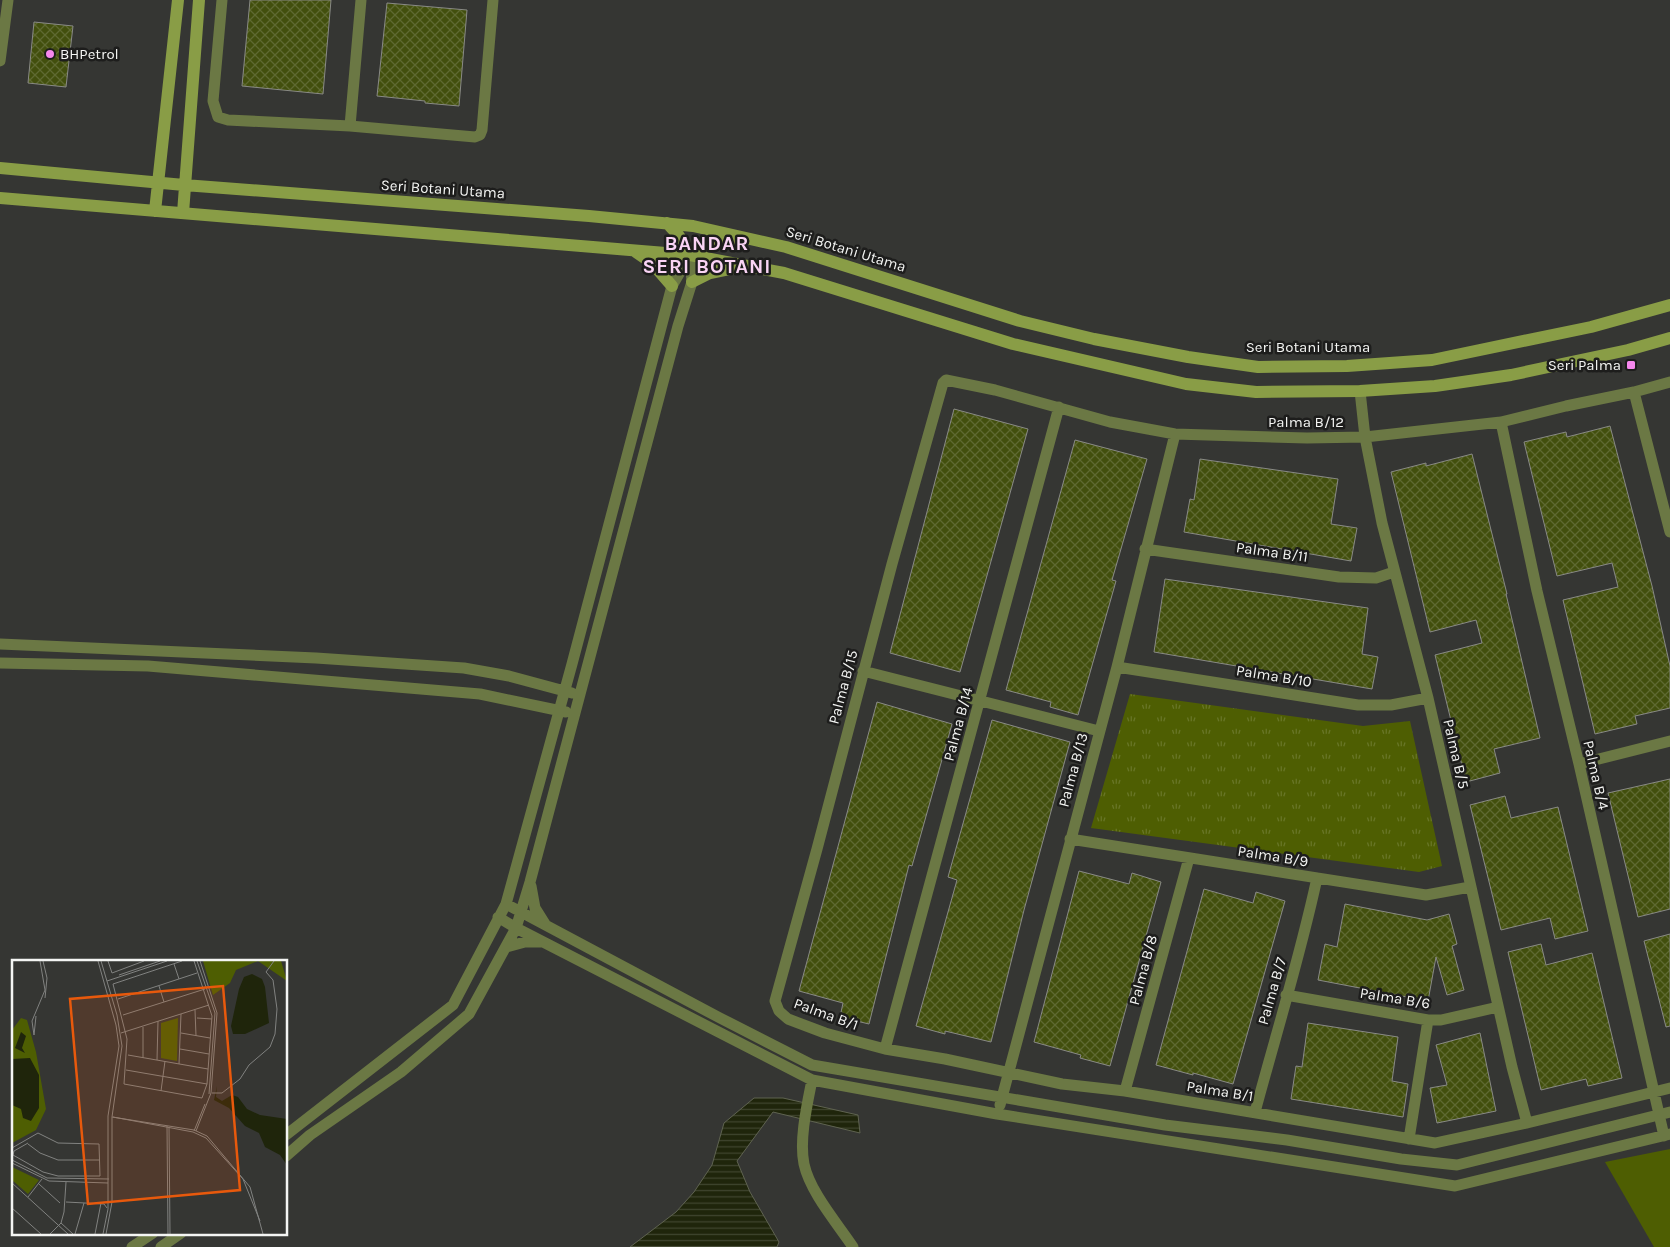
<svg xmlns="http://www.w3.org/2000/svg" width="1670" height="1247" font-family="Karla,sans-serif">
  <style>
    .grass { fill: #4e5e02 }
    .park { fill: url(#park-tufts) }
    .water { fill: url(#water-rules); stroke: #5f6351 }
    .building { fill: url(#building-cross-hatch); stroke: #898a86 }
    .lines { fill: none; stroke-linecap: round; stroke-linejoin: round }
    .street { stroke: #6b7844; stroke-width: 11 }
    .secondary { stroke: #899d46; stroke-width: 12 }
    .poi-dot { fill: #f688ed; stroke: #1d1d1c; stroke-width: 2 }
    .labels { text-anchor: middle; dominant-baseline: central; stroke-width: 5; stroke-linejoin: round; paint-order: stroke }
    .poi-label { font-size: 15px; fill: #f4f5f3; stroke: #1d1d1c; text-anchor: start }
    .street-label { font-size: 15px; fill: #f4f5f3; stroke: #1d1d1c }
    .district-label { font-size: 20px; font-weight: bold; letter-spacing: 1px; fill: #fad4f5; stroke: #1d1d1c }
    .inset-road { fill: none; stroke: #818280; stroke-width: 1 }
    .view { fill: #e8590c; fill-opacity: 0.15; stroke: #e8590c; stroke-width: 2.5 }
    .inset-edge { fill: none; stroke: #f4f5f3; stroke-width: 2.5 }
  </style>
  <defs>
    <pattern id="park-tufts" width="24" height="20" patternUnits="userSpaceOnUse" patternTransform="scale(1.25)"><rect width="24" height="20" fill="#4e5e02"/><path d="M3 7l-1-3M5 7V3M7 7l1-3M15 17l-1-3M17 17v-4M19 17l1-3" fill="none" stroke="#687627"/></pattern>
    <pattern id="water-rules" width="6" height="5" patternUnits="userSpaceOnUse" patternTransform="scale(1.25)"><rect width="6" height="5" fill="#1f250b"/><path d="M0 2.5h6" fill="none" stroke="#40452f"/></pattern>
    <pattern id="building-cross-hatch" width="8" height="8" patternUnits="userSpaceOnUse" patternTransform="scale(1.25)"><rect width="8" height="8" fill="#424f0d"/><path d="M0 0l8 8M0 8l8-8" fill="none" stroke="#5e6931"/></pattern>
  </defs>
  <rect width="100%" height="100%" fill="#353633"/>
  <!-- grass -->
  <path class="grass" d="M1670,1149V1247H1654L1605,1162Z"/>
  <!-- park -->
  <path class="park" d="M1130,694L1363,726L1410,721L1442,866L1419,872L1091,828Z"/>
  <!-- water -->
  <path class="water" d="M754,1098H783L858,1115L860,1133L773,1112L737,1161L750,1192L779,1242L777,1247H630L676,1212L694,1192L712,1165L724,1123Z"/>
  <!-- building -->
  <path class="building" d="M250,0H331L323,94L242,86Z
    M387,3L467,10L459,106L425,103V101L377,96Z
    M34,22L73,26L66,87L28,83Z
    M954,409L1028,429L960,672L890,653Z
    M1610,426L1652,586L1670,666V708L1635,716L1637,724L1595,734L1563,600L1618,587L1612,563L1557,576L1524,442L1566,432L1567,437Z
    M1075,440L1147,459L1112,580L1116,581L1078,715L1050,707L1051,702L1006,690Z
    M1472,454L1507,594H1506L1540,738L1494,749L1500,773L1466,782L1435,655L1482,643L1476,620L1430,632L1391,472L1426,463V466Z
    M1200,459L1338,479L1331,524L1357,528L1351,561L1184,532L1190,499L1194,500Z
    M1165,579L1368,608L1362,654L1378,657L1372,689L1154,652Z
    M877,702L952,724L912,866L909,865L869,1024L840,1017L843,1003L799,991Z
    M992,720L1070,742L1024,910L991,1042L945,1031V1034L916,1026L957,880L948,877Z
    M1670,779V909L1638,917L1608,793Z
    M1505,796L1511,818L1558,807L1588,931L1555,939L1550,918L1501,930L1470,805Z
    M1079,871L1129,884L1132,873L1161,882L1110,1066L1080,1058L1081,1055L1034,1042Z
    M1204,889L1253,903L1256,892L1285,901L1233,1084L1193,1073V1075L1156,1065Z
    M1345,904L1427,920L1449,914L1457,944L1452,946L1464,990L1447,995L1436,957L1428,1001L1318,980L1325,944L1337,947Z
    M1670,934V1026L1666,1027L1644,941Z
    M1541,944L1546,965L1592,953L1622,1078L1588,1086L1586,1079L1541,1090L1508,952Z
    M1308,1023L1398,1037L1392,1081L1408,1084L1403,1117L1291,1099L1296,1066L1302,1067Z
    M1480,1033L1496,1111L1437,1123L1430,1088L1447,1085L1436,1045Z"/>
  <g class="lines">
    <!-- street -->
    <path class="street" d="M222,0L213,101L218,117L228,120L350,126L475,137L480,135L482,130L493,0
      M0,61L8,0
      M350,126L361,0
      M1670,382L1634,392L1566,406L1501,422L1365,437L1307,438L1175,434L1110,422L995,390L946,380L943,383L892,564L817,849L775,1001L779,1011L788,1019L825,1033L885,1049L945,1059L1062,1084L1125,1091L1435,1143L1527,1123L1670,1088
      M1360,391L1365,437L1382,523L1428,698L1512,1067L1527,1123
      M1634,392L1670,532
      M1501,422L1537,591L1579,764L1664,1136
      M1145,549L1339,577L1376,578L1394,572
      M0,644L316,658L464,668L509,676L572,693
      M0,663L148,666L480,694L566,712
      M1117,667L1358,705H1391L1428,698
      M863,671L1099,731
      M1579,764L1670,741
      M1070,839L1426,895L1470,887
      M531,886L535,908L545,924
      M506,904L720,1018L812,1065L1165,1125L1287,1140L1401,1159L1457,1165L1670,1112
      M498,917L516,928L812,1080L997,1114L1455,1186L1670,1134
      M506,947L525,942H540
      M1286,995L1428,1020H1441L1498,1007
      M885,1049L1059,407
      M812,1080C807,1105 799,1140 804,1164C810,1192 837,1223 853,1247
      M1125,1091L1189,858
      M1000,1105L1117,667L1175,434
      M1255,1112C1276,1034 1300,957 1317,878
      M286,1135L453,1005L506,904L572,664L672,286L690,255
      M1409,1139L1428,1020
      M286,1156L310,1135L401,1072L469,1014L516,928L530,882L678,326L692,282L690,255
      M132,1247L153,1233
      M161,1247L181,1233"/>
    <!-- secondary -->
    <path class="secondary" d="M0,168L184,185L589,216L693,226L786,247L1020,321L1094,339L1188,357L1258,367L1347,366L1432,360L1591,327L1670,305
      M0,198L690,255L784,273L1013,344L1186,384L1256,392L1360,391L1435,386L1511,375L1628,350L1670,338
      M155,211L178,0
      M183,213L199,0
      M667,223L679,236L690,255
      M636,252L652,263L672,286
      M690,255C704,242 720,241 739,242
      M692,282L710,273L739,267"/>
  </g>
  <!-- markers -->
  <g class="poi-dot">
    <circle cx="50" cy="54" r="5"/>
    <rect x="1626" y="360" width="10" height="10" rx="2.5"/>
  </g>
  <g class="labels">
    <!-- poi labels -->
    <g class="poi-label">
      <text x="60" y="54">BHPetrol</text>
      <text x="1621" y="365" text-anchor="end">Seri Palma</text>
    </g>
    <!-- street labels -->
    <g class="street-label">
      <text transform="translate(443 189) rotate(4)">Seri Botani Utama</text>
      <text transform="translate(846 249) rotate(17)">Seri Botani Utama</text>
      <text x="1308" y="347">Seri Botani Utama</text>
      <text x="1306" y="422">Palma B/12</text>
      <text transform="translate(1272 552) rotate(8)">Palma B/11</text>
      <text transform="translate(1274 676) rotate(9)">Palma B/10</text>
      <text transform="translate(843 687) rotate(-75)">Palma B/15</text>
      <text transform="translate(958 724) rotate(-75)">Palma B/14</text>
      <text transform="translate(1456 754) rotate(77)">Palma B/5</text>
      <text transform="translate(1073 770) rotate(-75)">Palma B/13</text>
      <text transform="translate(1596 775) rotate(77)">Palma B/4</text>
      <text transform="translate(1273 856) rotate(9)">Palma B/9</text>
      <text transform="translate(1143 970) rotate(-75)">Palma B/8</text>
      <text transform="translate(1272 991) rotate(-74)">Palma B/7</text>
      <text transform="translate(1395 998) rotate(9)">Palma B/6</text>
      <text transform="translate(826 1014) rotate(20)">Palma B/1</text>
      <text transform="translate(1220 1091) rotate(9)">Palma B/1</text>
    </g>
    <!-- district labels -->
    <g class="district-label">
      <text x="707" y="243">BANDAR<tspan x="707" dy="23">SERI BOTANI</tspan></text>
    </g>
  </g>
  <!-- overview -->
  <g transform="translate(12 960)">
    <rect width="275" height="275" fill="#353633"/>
    <path d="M191,1H269L275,21L246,1L224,10L218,23L201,35Z" fill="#4e5e02"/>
    <path d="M9,58L15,60L24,92L34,149L24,170L0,183V70ZM166,58L165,101L149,98V63ZM0,207L27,220L16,234L0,220Z" fill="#4e5e02"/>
    <path d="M240,14L250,19L253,27L257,63L233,74H221L219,66L227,29L232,17ZM9,72L14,76L10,88L13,93L3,88ZM18,98L27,115V148L19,161L11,158L9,149L0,145V99ZM205,126L204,137L210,141L220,135L226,137L235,149L248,155L275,159V205L268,195L253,187L247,173L233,166L217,148L202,140Z" fill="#1f250b"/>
    <path class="inset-road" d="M31,1L35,18L33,38M86,1L104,65L107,86L96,156V249L91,274M89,1L105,55L110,86L100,157V242L94,274M96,1L100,13L132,1M170,1L101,24L115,79L112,124L190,138L195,124L200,56L182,1M185,1L203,53L197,134M162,4L167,19M107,15L148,1M95,21L155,1M147,26L152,42M106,39L185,13M183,50L184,76M111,55L193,29M185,58L200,59M109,73L197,45M169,73L198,78M22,75L20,61L33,30L28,1M22,75L24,56M168,89L197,94M116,95L196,109M131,98V67M145,100L146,61M167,104L169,54M114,110L195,124M149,131L153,101M200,133H210L228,119L237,105L258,87L263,74L265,49L261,20L254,12L262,1M100,157L182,170L195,176L238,227L251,274M101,157L181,172L194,178L231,219L248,261M155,166L156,274M157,167L158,274M182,171L193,144M184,171L199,133L205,53L188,1M16,184L28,193L46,200H87M0,188L26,173L46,183L87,184L88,216H46L31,212L1,195L2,191L16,183M0,200L35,218L97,219M0,203L37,221L96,223M0,223L56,274M27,224L48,243M16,237L30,219M54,242L92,244L95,248M0,248L29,274M49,263L61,274M38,274L49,263L52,252L54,222M63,274L72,243M83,274L89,243"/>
    <path class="view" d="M211,26L228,230L76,244L58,39Z"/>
    <rect width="275" height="275" class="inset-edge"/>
  </g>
</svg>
